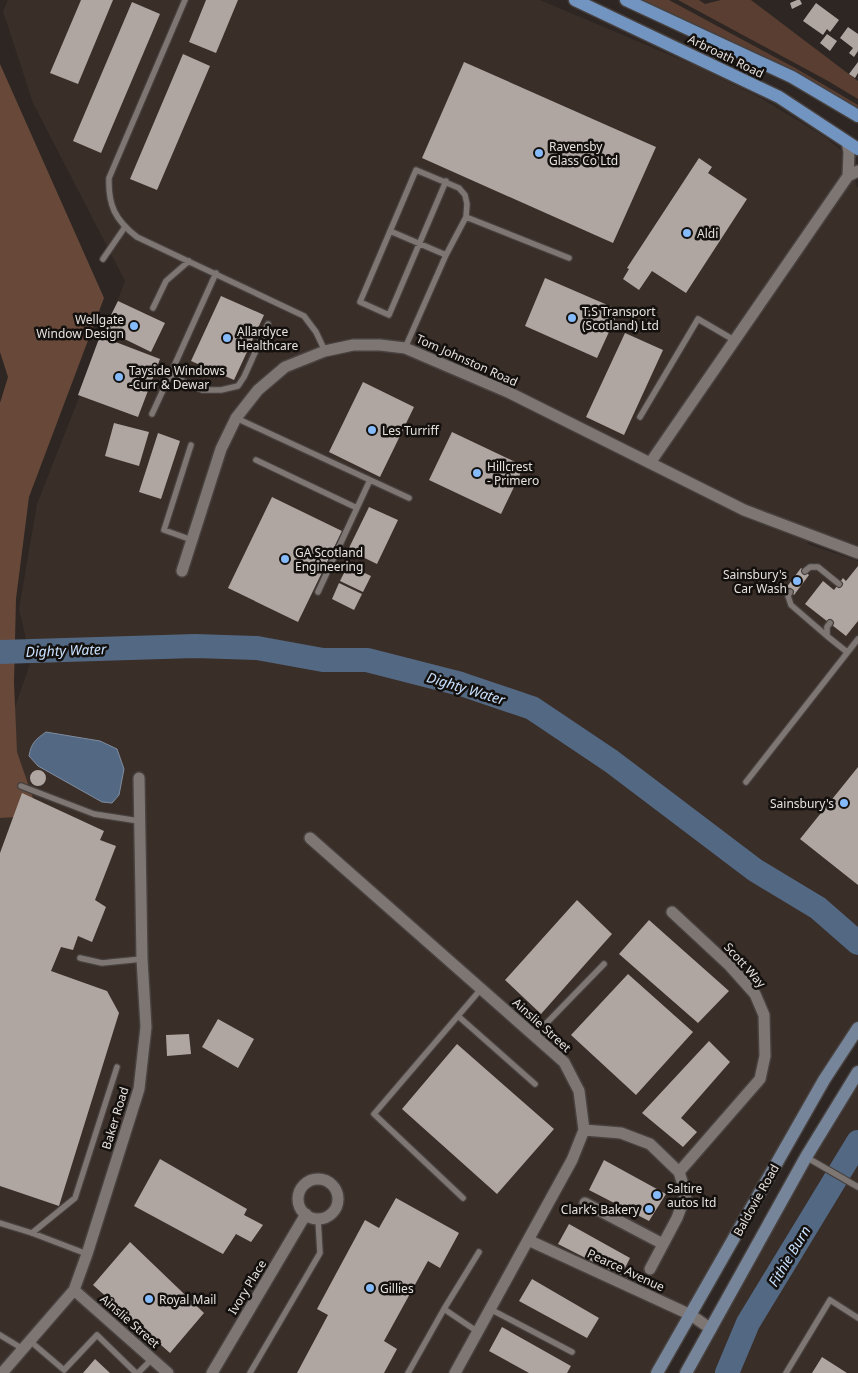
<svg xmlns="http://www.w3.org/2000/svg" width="858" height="1373" font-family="'Noto Sans',sans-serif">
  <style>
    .built { fill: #3a2e28 }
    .green { fill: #593e31 }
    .forest { fill: #674839 }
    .water { fill: #536883; stroke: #7f8c9f }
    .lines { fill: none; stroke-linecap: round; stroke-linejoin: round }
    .river { stroke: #536883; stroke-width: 24 }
    .building { fill: #afa6a2 }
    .service-casing { stroke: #47413f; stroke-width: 8 }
    .minor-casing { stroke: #47413f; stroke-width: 14 }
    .secondary-casing { stroke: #47413f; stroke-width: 15 }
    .primary-casing { stroke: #47413f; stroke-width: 15 }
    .service { stroke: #7e7672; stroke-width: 5.5 }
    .minor { stroke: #7e7672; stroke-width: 11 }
    .secondary { stroke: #77859a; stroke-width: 12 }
    .primary { stroke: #7194c1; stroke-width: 12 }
    .poi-dot { fill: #86bbfb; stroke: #13100e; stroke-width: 2 }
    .labels { text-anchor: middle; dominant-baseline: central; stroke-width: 5; stroke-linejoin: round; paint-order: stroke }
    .street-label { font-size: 12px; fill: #e5e1df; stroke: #13100e }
    .poi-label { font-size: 12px; fill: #e5e1df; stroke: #13100e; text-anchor: start }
    .water-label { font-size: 14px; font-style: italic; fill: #c8e0fd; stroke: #13100e }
  </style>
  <rect width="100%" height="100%" fill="#2d2623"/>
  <!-- built -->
  <path class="built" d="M8,0H540L696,66L759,97L825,137L852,159L856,185L858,188V545L814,536L807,544L858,561V1028L657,1373H0V750L31,661L19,609L37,504L125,281L33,103L3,11Z
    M858,1072V1373H686Z"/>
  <!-- green -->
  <path class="green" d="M641,0H669L797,69L858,105V108L796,71Z
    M678,0H699L705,4L721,0H751L858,81V99L828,81Z"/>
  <!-- forest -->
  <path class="forest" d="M0,64L104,298L29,497L16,599L14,682L17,752L34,801L48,815L0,818V403L8,377L0,352Z"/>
  <!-- water -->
  <path class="water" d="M46,732L100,741L117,749L124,769L119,795L112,803L102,802L38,766L29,756C31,743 36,739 46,732Z"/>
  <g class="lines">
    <!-- river -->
    <path class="river" d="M0,652L195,646L257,648L323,660H367L461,684L532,708L611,761L755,870L818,908L858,943
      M727,1373L748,1323L858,1142"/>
  </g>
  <!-- building -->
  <path class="building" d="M81,0H113L78,84L50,73Z
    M206,0H238L216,53L189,42Z
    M797,0H800L802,4L792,9L790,3Z
    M132,2L160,14L101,153L73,141Z
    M816,3L839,20L830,32L827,29L823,35L803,21Z
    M848,27L858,34V51L854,57L849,53L853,48L840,38Z
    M827,34L837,41L830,51L820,43Z
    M183,54L210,66L157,190L130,179Z
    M464,62L656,147L613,243L422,158Z
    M858,62V73L855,78L849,74Z
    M699,158L712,167L708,173L747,199L686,293L652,271L639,290L623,279L629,269L627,268Z
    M545,278L619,310L597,358L525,326Z
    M221,296L264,315L234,380L191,361Z
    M118,301L165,323L151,352L104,329Z
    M625,333L663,350L624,435L586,417Z
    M100,336L160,359L138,417L78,395Z
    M363,382L414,407L380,477L329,452Z
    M114,423L149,432L139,466L105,456Z
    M452,432L524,466L501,514L429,480Z
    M158,433L180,441L161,499L139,492Z
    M272,497L342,531L298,622L228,588Z
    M369,507L398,520L377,564L348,550Z
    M348,565L371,576L363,592L340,581Z
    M858,566V621L846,636L805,604L823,581L834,590L843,578L846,581Z
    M801,568L809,575L794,595L786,588Z
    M339,583L362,594L354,610L332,599Z
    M858,767V885L800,839Z
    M30 778a8 8 0 1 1 16 0a8 8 0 1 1-16 0Z
    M22,793L104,831L100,840L116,846L95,900L106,907L92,942L78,936L73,950L61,947L51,971L107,991L119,1013L59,1206L0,1186V853Z
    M577,900L612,934L541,1014L505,980Z
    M649,920L729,991L698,1023L619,954Z
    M628,974L693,1032L636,1095L571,1035Z
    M218,1019L254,1039L238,1068L202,1047Z
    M189,1034L191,1054L167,1056L166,1035Z
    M709,1041L730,1062L681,1118L697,1132L683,1147L642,1113Z
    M457,1044L554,1129L497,1194L402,1109Z
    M160,1159L247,1209L244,1215L263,1225L251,1242L236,1234L223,1254L134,1206Z
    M604,1160L666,1194L649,1221L589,1190Z
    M396,1198L459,1233L440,1268L428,1261L384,1341L397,1349L384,1373H297L328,1315L317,1309L365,1220L379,1228Z
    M569,1224L630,1258L621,1276L558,1244Z
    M130,1242L204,1313L170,1353L93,1285Z
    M532,1279L599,1318L587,1338L519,1301Z
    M502,1327L571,1366L567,1373H529L489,1351Z
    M822,1357L847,1373H812Z
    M95,1359L110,1373H83Z"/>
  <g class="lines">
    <defs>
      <path id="service" d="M185,0L109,178C108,205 115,220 137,237L304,316L316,332L325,351
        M466,217L569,258
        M390,231L446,255
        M103,259L125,227
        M216,273L170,375L202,390H221L238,386L244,377L268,324
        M153,308L166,281L189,261
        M405,348L446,255L466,217L467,204L465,195L459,188L416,170L360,302L389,315L446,181
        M152,414L170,375
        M640,417L698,319L734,340
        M236,418L409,498
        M191,445L164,530L192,540
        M256,460L357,508
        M805,571L810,567H818L839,584
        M318,592L370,480
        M790,592L788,596L791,605L827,636
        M830,623L827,627V636L847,652
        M746,782L858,639
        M21,786L94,814L139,821
        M80,958L102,963L142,959
        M458,1016L535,1084
        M534,1036L604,964
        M806,1157L858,1187
        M463,1198L374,1114L481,989
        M0,1223L32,1233L87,1254
        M32,1233L75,1198L117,1067
        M444,1309L479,1252
        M490,1309L572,1352
        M0,1335L23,1349
        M30,1341L64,1370L97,1335L136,1373
        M138,1373L152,1359
        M250,1373L320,1253L318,1219
        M408,1373L444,1309L478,1332
        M786,1373L830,1300L858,1318"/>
      <path id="minor" d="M847,142L849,152L848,176
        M650,463L848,176L858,171
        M182,571L221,449L236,418L258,390L285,367L325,351L353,345H380L405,348L510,393L744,510L858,553
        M310,838L564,1062L579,1091L584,1130L572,1160L455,1373
        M672,912L730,966L755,994L764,1015L765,1056L760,1079L679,1172
        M584,1130L621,1133L650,1144L679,1172L686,1194L677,1218L650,1269
        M298 1199a20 20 0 1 1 40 0a20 20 0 1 1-40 0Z
        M585,1203L663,1244
        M528,1240L691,1315L711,1329
        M74,1290L168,1373
        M2,1373L74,1290L87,1254L139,1089L146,1027L142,959L139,778
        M212,1373L306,1214"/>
      <path id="secondary" d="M657,1373L824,1080L858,1028
        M686,1373L806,1157L858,1072"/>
      <path id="primary" d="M575,0L779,97L858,149
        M626,0L792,77L858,116"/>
    </defs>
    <!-- service casing -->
    <use href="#service" class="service-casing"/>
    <!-- minor casing -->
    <use href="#minor" class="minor-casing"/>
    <!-- secondary casing -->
    <use href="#secondary" class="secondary-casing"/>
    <!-- primary casing -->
    <use href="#primary" class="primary-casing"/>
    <!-- service -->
    <use href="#service" class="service"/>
    <!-- minor -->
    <use href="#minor" class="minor"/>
    <!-- secondary -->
    <use href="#secondary" class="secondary"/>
    <!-- primary -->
    <use href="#primary" class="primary"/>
  </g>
  <!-- markers -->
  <g class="poi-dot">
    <circle cx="539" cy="153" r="5"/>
    <circle cx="687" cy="233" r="5"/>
    <circle cx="572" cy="318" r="5"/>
    <circle cx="134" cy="326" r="5"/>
    <circle cx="227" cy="338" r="5"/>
    <circle cx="119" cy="377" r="5"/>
    <circle cx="372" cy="430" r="5"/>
    <circle cx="477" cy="473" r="5"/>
    <circle cx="285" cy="559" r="5"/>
    <circle cx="797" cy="581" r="5"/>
    <circle cx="844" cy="803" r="5"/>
    <circle cx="657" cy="1195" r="5"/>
    <circle cx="649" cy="1209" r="5"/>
    <circle cx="370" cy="1288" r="5"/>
    <circle cx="149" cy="1299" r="5"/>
  </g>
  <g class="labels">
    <!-- street labels -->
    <g class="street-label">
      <text transform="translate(726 56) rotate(26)">Arbroath Road</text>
      <text transform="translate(467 360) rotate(24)">Tom Johnston Road</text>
      <text transform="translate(745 965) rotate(48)">Scott Way</text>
      <text transform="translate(542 1025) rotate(42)">Ainslie Street</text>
      <text transform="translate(115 1118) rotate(-73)">Baker Road</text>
      <text transform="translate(756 1200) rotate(-61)">Baldovie Road</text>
      <text transform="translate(626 1270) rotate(25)">Pearce Avenue</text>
      <text transform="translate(247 1287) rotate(-59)">Ivory Place</text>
      <text transform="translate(130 1321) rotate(41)">Ainslie Street</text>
    </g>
    <!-- poi labels -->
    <g class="poi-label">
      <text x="549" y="146">Ravensby<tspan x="549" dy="14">Glass Co Ltd</tspan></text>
      <text x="697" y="233">Aldi</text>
      <text x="582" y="311">T.S Transport<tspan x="582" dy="14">(Scotland) Ltd</tspan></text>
      <text x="124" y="319" text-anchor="end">Wellgate<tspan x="124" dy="14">Window Design</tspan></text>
      <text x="237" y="331">Allardyce<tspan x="237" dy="14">Healthcare</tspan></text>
      <text x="129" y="370">Tayside Windows<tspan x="129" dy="14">-Curr &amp; Dewar</tspan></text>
      <text x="382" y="430">Les Turriff</text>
      <text x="487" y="466">Hillcrest<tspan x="487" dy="14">- Primero</tspan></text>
      <text x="295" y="552">GA Scotland<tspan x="295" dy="14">Engineering</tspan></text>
      <text x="787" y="574" text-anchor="end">Sainsbury's<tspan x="787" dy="14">Car Wash</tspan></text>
      <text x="834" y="803" text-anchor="end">Sainsbury's</text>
      <text x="667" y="1188">Saltire<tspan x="667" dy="14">autos ltd</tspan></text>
      <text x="639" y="1209" text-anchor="end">Clark’s Bakery</text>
      <text x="380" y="1288">Gillies</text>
      <text x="159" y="1299">Royal Mail</text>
    </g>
    <!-- water labels -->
    <g class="water-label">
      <text transform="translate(66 650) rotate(-2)">Dighty Water</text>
      <text transform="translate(466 688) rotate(17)">Dighty Water</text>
      <text transform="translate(789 1256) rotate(-59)">Fithie Burn</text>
    </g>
  </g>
</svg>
